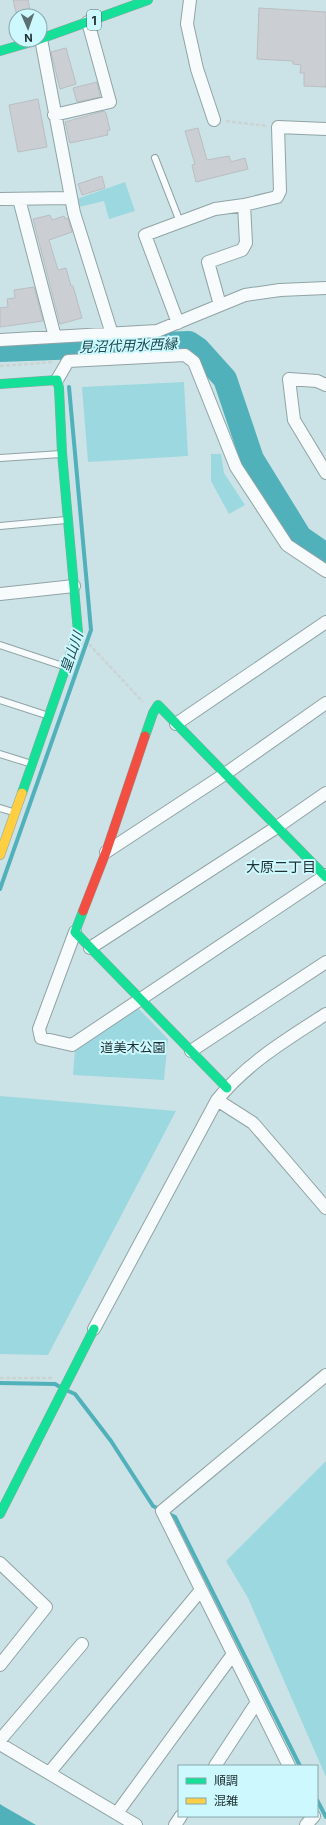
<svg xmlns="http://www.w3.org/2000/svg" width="326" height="1825" font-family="Inter,'Noto Sans JP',sans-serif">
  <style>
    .green { fill: #9cd8df }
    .water { fill: #50b1bb }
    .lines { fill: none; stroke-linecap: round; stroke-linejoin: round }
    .stream { stroke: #50b1bb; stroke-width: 4 }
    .river { stroke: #50b1bb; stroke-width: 24 }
    .building { fill: #cbcfd3; stroke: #babec2 }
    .lane-casing { stroke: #91a3a6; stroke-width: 8 }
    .street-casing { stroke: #91a3a6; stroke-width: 14 }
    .fast-casing { stroke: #91a3a6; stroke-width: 10 }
    .slow-casing { stroke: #91a3a6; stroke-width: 10 }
    .jam-casing { stroke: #91a3a6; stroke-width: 10 }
    .path { stroke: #ccd3d3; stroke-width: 2.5; stroke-dasharray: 4 2; stroke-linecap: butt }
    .lane { stroke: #f7fbfb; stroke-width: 6 }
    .street { stroke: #f7fbfb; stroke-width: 12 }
    .fast { stroke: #16e098; stroke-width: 9 }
    .slow { stroke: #ffcf43; stroke-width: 9 }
    .jam { stroke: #f24e42; stroke-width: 9 }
    .labels { text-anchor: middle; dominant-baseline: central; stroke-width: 4; stroke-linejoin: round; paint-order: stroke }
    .shield { fill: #cdf8fe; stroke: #546d70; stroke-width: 1 }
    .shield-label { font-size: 12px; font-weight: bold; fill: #203133 }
    .park-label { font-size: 13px; fill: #1a2e31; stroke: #cdf8fe }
    .water-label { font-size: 14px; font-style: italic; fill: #1b4c52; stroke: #cdf8fe }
    .neighbourhood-label { font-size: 14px; fill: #203133; stroke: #cdf8fe }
  </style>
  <rect width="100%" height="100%" fill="#cbe3e6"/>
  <!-- green -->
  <path class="green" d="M125,182L135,211L109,219L104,201L79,207L77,199Z
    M184,382L188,456L88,462L82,387Z
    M211,454H221L224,473L245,505L229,514L211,481Z
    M137,1007L168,1039L164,1080L73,1075L75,1050Z
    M0,1096L176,1111L48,1355L0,1354Z
    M326,1461V1777L248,1598L226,1561Z"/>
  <!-- water -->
  <path class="water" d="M0,1804L3,1806L36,1825H0Z"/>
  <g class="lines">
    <!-- stream -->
    <path class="stream" d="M0,889L91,630L69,387
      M0,1383L55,1384L60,1387
      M66,1390L75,1394L111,1441L153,1506L161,1510
      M167,1513L175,1517L300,1766
      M317,1800L326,1817"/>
    <!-- river -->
    <path class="river" d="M0,350L189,343L198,349L225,379L252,459L300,537L326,555"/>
  </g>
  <!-- building -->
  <path class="building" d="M13,0H28L31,16H17Z
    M259,8L326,12V87L304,86V73H300L301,65L293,64V61L257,59Z
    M66,48L76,84L60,89L51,52Z
    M97,82L100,97L77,102L73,88Z
    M38,99L47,147L18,152L9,105Z
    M104,111L106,113L110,130L107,131L108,135L70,143L65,122Z
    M198,128L207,160L229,156L231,162L245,158L248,169L196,182L192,165L195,164L185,131Z
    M102,176L105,188L82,195L78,184Z
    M50,215L52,220L64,216L65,219L68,218L72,232L49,240L58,270L66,268L71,286H73L82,318L60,324L33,219Z
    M34,287L43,321L0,327V308L8,307L7,299L15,298L14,290Z"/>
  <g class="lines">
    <defs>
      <path id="lane" d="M155,158L180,222
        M0,458L61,454
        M0,526L66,520
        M0,645L66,667
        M0,700L49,716
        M0,754L32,764
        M0,808L13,812"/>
      <path id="street" d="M190,0L187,24L197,69L214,120
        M41,39L74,213L112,334
        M54,115L110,102L88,22
        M0,199L70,198
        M19,199L55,337
        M220,305L208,262L242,250L246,243L244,205
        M178,323L145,235L215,209L244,205L277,197L280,191L278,127L326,129
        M0,340L157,331L245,295L280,290L326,288
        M57,380L68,361L185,355L194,362L236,467L287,545L326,571
        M326,385L317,381L289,379L294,420L326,473
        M0,594L74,586
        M176,724L326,622
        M106,852L225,774L326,703
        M75,932L39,1029L41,1038L72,1045L326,875
        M90,948L277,827L326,793
        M191,1051L326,962
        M217,1100L253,1123L326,1208
        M94,1329L217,1100C247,1063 287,1039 326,1014
        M0,1563L46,1607L0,1665
        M0,1740L82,1644
        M0,1744L136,1825
        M215,1766L257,1702
        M289,1766L162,1511L326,1375
        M49,1773L201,1590
        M117,1813L233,1654
        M175,1825L181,1816
        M306,1825L314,1816"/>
      <path id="fast" d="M40,39L148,0
        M0,51L38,40
        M0,384L57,380L59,388L62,453L78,632L22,793
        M145,736L153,713L158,705L326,877
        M83,911L75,932L227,1088
        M0,1514L94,1329"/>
      <path id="slow" d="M0,855L22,793"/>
      <path id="jam" d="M83,911L106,852L145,736"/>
    </defs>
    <!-- lane casing -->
    <use href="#lane" class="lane-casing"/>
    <!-- street casing -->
    <use href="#street" class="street-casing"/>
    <!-- fast casing -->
    <use href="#fast" class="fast-casing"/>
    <!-- slow casing -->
    <use href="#slow" class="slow-casing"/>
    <!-- jam casing -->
    <use href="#jam" class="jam-casing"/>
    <!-- path -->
    <path class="path" d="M226,121L267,126
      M0,366L54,362
      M89,644L143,702
      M0,1378H54"/>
    <!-- lane -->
    <use href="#lane" class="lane"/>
    <!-- street -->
    <use href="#street" class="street"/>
    <!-- fast -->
    <use href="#fast" class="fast"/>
    <!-- slow -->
    <use href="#slow" class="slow"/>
    <!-- jam -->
    <use href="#jam" class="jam"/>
  </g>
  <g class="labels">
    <!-- shield labels -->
    <rect class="shield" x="87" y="10" width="14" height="20" rx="3"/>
    <g class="shield-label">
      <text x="94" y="20">1</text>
    </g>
    <!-- park labels -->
    <g class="park-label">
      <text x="133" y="1047">道美木公園</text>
    </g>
    <!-- water labels -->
    <g class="water-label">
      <text transform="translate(128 345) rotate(-2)">見沼代用水西縁</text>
      <text transform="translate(71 652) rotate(-71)">皇山川</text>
    </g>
    <!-- neighbourhood labels -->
    <g class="neighbourhood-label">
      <text x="281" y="866">大原二丁目</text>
    </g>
  </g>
  <!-- legend -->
  <rect x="178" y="1765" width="140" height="52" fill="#cdf8fe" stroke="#88a8ad"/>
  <rect x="186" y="1778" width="20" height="6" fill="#16e098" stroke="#88a8ad"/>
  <text x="214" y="1785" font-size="12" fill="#203133">順調</text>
  <rect x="186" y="1798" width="20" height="6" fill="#ffcf43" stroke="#88a8ad"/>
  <text x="214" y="1805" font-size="12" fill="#203133">混雑</text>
  <!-- north arrow -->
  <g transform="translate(28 28) rotate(178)"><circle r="19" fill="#cdf8fe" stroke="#88a8ad"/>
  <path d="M0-3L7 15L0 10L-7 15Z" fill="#5c6f72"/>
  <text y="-6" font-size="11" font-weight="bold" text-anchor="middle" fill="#203133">N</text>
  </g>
</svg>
